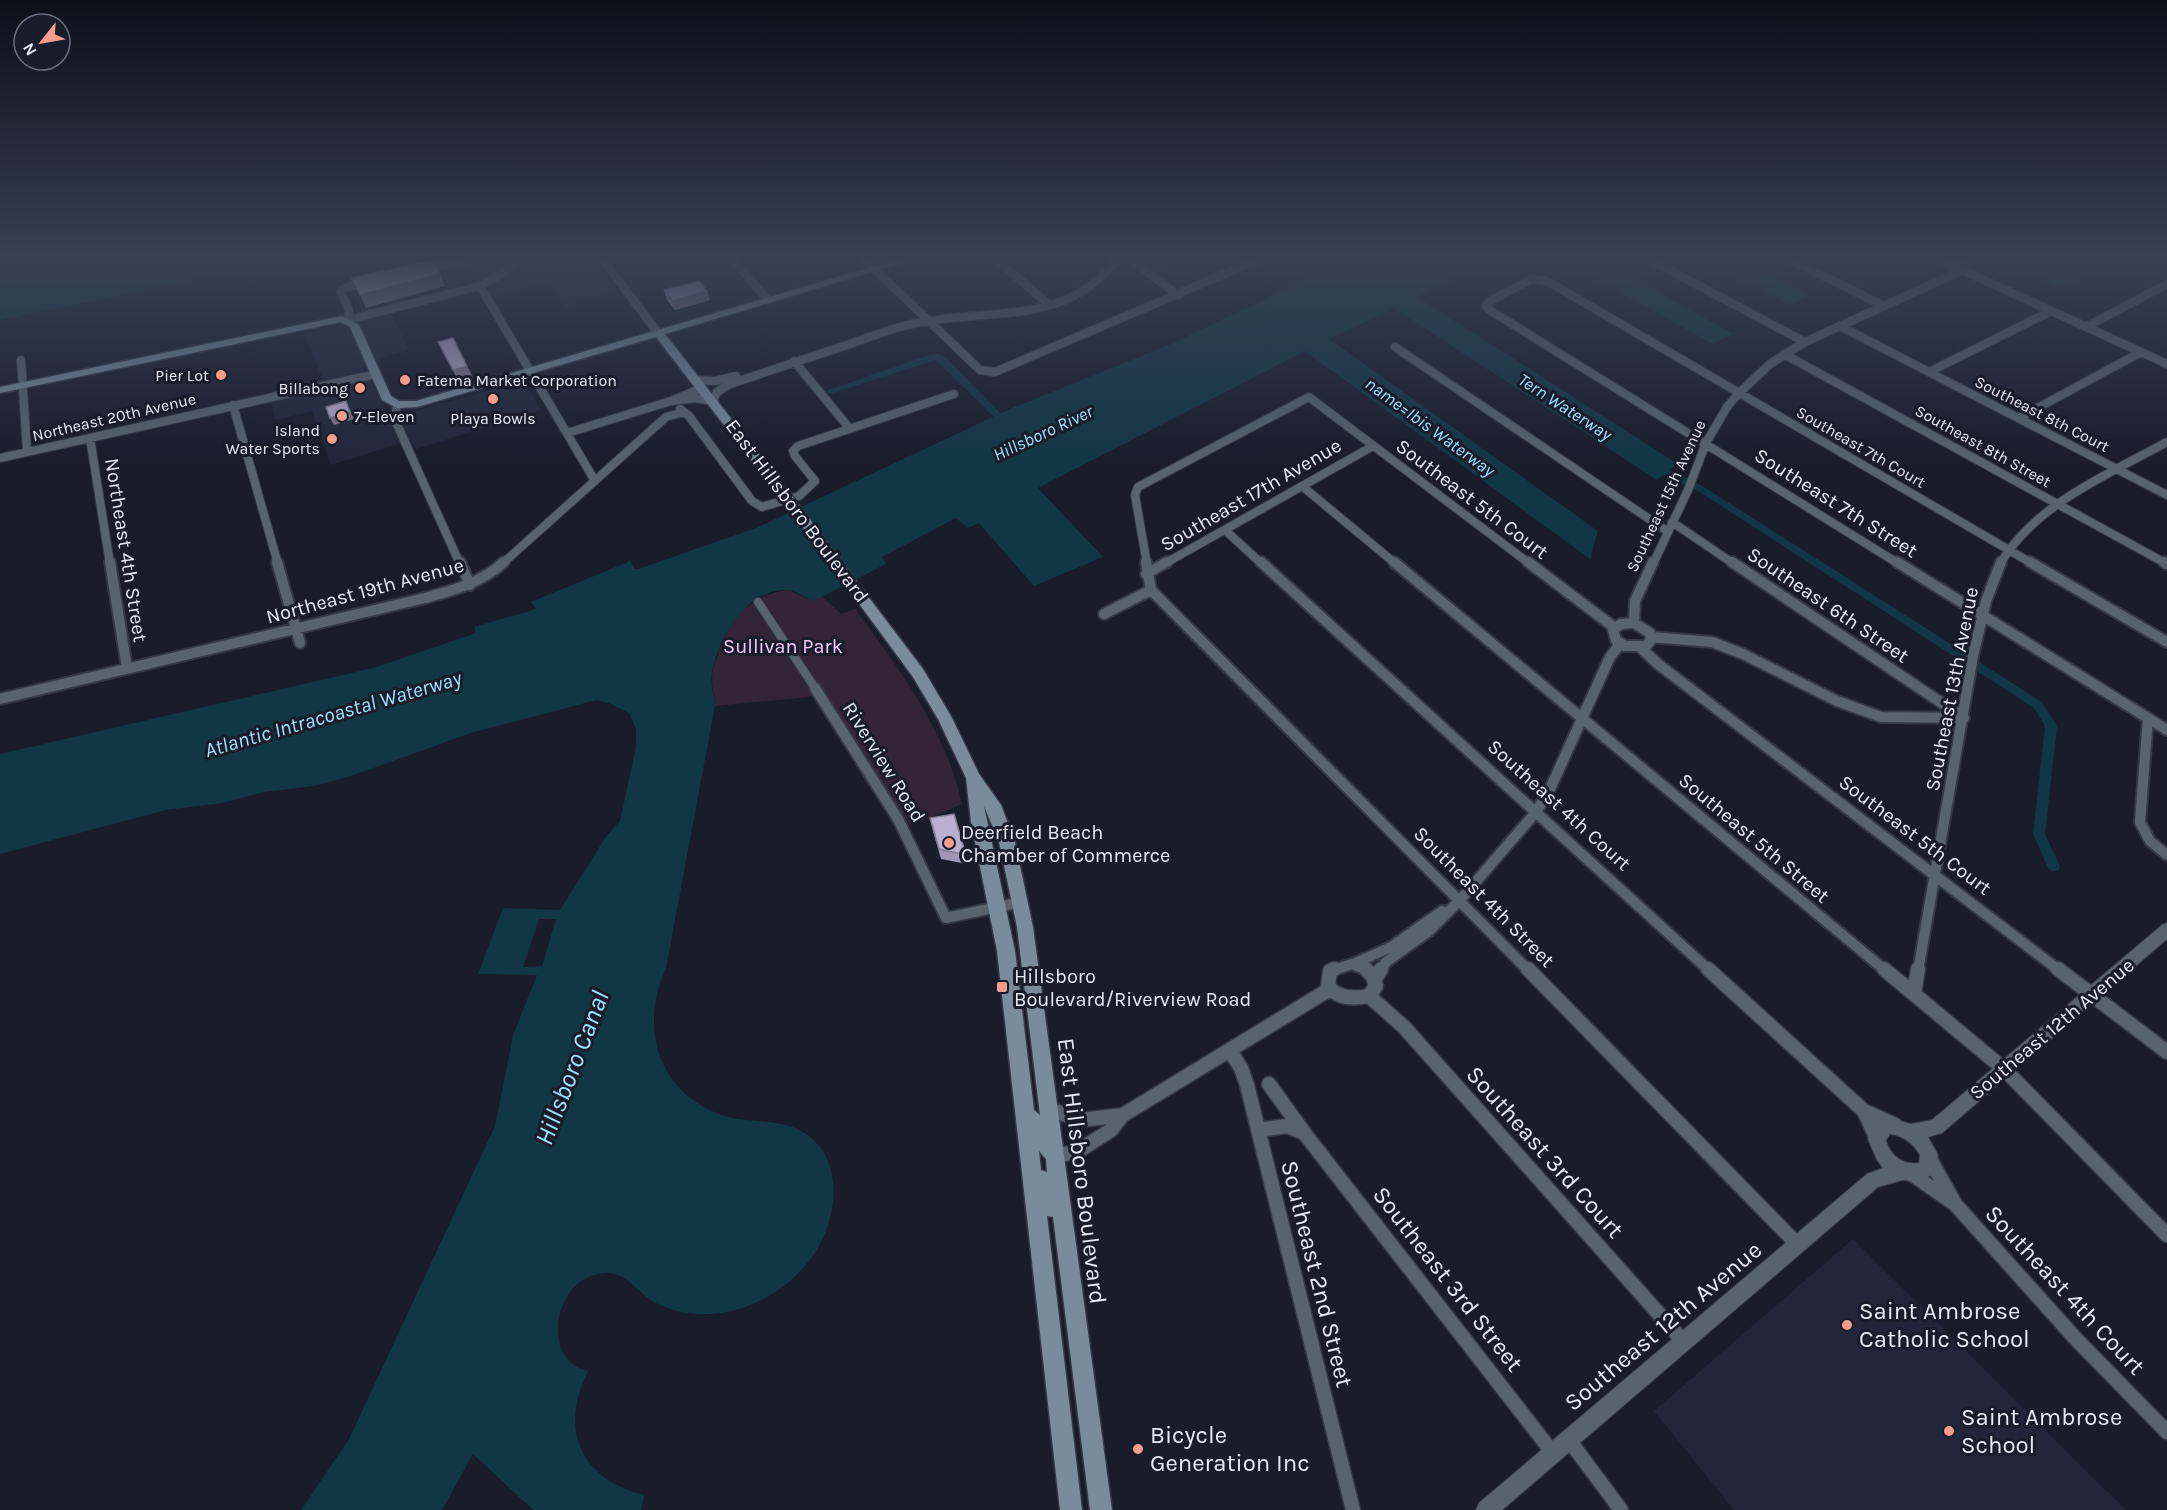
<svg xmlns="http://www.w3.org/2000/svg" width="2167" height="1510" font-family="Karla,sans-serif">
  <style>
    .built { fill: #21263a }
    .green { fill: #342437 }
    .water { fill: #113644; fill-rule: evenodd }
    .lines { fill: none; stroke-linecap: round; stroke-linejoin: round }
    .canal { fill: #113644; fill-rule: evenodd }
    .pedestrian-casing { stroke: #353947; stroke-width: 10 }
    .minor-far2-casing { stroke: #353947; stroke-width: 10 }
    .minor-far1-casing { stroke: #353947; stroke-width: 14 }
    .minor-casing { stroke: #353947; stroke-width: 17 }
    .tertiary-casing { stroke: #353947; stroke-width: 2 }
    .secondary-casing { stroke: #353947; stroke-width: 3 }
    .pedestrian { stroke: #58636e; stroke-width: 8 }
    .minor-far2 { stroke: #58636e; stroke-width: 8 }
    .minor-far1 { stroke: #58636e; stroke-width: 10 }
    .minor { stroke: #58636e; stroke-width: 14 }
    .tertiary { fill: #58636e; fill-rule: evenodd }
    .secondary { fill: #7a8b9c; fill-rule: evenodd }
    .secondary-bridge-casing { stroke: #353947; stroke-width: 14; stroke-linecap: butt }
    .secondary-bridge { stroke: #7a8b9c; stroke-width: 11 }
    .wall { fill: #9e96b4 }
    .shaded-wall { fill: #817a92 }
    .building { fill: #b8afd1; stroke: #817a92; stroke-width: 1.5 }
    .poi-dot { fill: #f49d8b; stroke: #181c2b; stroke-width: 2 }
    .labels { text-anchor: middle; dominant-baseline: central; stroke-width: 6; stroke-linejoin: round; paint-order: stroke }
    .far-poi-label { font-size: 16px; fill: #e7eaf5; stroke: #181c2b; text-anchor: end }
    .far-street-label { font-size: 16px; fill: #e7eaf5; stroke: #181c2b }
    .far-water-label { font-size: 18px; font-style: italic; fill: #9de1fd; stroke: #181c2b }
    .street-label { font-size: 20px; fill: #e7eaf5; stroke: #181c2b }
    .park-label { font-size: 20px; fill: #f6ccfd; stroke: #181c2b }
    .poi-label { font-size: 20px; fill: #e7eaf5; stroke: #181c2b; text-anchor: start }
    .water-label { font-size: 21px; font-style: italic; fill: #9de1fd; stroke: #181c2b }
    .near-street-label { font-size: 24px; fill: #e7eaf5; stroke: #181c2b }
    .near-poi-label { font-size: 24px; fill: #e7eaf5; stroke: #181c2b; text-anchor: start }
    .near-water-label { font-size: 26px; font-style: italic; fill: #9de1fd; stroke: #181c2b }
  </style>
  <rect width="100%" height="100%" fill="#181c2b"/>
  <!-- built -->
  <path class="built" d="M490,257H592L619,292L565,307L548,283L492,298L481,283L363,316L351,288Z
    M392,314L409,350L363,363L388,418L524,381L541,410L416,449L411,440L331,465L312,411L276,420L271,401L327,389L304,333Z
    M1853,1239L2126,1510H1734L1654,1411Z"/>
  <!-- green -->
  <path class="green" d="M434,257H457L373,273L350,272Z
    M1134,257H1171L1169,272L1159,275Z
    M788,590L813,601L822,596L841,614L855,609C900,670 945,729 962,804L911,826L824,691L809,697L715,706C714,696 712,687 712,678C712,670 715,662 718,655C729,618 749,596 788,590Z"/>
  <!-- water -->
  <path class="water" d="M0,257H323L250,268L0,320Z
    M1352,257H1494L1417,297L1678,464L1657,480L1394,308L1329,339L1598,531L1590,559L1305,351L1038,488L1103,557L1034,586L979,523L968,528L956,518L882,557L886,564L813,601C806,598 796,591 788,590C747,587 718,639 712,673C710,683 714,696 715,706L666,968C638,1030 659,1096 728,1117C750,1123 774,1119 795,1128C846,1150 840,1216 814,1254C782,1303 712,1330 658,1304C632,1291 626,1264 591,1276C552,1290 543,1361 588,1371C559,1431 580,1478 644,1495L641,1510H533L473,1454L442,1510H301L349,1439L495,1126L513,1035L537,975L478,974L503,908L560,910L605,838L620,821L636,747V729L629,713L609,703L597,700L471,733L354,775L315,786L264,792L223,803L166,810L0,854V754L373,668L476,633L474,627L536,609L531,602L630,561L635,569H638L756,528L1012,408L1174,343ZM539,919H556L542,966L523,967Z
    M1556,257H1595L1733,334L1713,344Z
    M1696,257H1732L1809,296L1789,305Z
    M1836,257H1871L1883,263L1864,270Z
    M2071,257H2121L2065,286L2056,285L2034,274Z"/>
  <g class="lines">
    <!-- canal -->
    <path class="canal" d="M937,354L946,358L1011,424V428H1005L936,360L833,393L830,394L826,391L926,356Z
      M1653,461L1704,487L2042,702L2057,726L2045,834L2060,866L2059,870L2054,871L2049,870L2033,834L2045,726L2034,708L1698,491L1675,481L1650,466V462Z"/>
    <defs>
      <path id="pedestrian" d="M758,602L815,688"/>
      <path id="minor-far2" d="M601,257L658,333
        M731,257L768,300
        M862,257L980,370L995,372L1264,257
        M994,257L1048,304
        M1128,257L1178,295
        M1645,257L1805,342
        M1785,257L1884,306
        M1934,257L2167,364
        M1955,267L1977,257
        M423,269L478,257
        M367,281L343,289L341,292L349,310L348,320L480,286L505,272L515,257
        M480,286L595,481
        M1840,326L2167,495
        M2086,327L2167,284
        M1395,347L1667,531
        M1784,354L2167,564
        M21,360L27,451
        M794,361L850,429
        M1929,372L2051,311
        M695,380L715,381L736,376
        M671,401L695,398L713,401L717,392L730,384C769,371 808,358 847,345C867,338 887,330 908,325C982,306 1067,330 1118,257
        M233,405L278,564
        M397,405L395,420L460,564
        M680,409L689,416L752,501L762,507L799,496L815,481L795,456L793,451L798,446L954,394
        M2019,418L2141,352
        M567,433L671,401L702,388
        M90,438L110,564
        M0,458L376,374
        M1302,486L1396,564
        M1672,522L1734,564
        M1225,530L1262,564
        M502,564L666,417L684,412
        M1147,564L1135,495L1138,487L1309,397L1530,564
        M1164,564L1373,446
        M1653,564L1688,490L1706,443L1727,407L1739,393L1770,364L1805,342L1963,270
        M1899,564L1488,309L1486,306L1488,302L1532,279L1547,281L2033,564
        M2000,564C2035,504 2109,474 2167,442"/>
      <path id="minor-far1" d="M110,562L127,668
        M277,562L300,643
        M460,562L470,585
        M1146,562L1151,590L1529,971
        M1261,562L1710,971
        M1394,562L1886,971
        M1528,562L1615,628
        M1732,562L1964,718
        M1897,562L2167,730
        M2030,562L2167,642
        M2164,562L2167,564
        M1146,574L1167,562
        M1104,614L1151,590
        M1634,623L1635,601L1653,562
        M1634,623L1650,633L1651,640L1646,646H1625L1616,640L1613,630L1621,624Z
        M1651,637L1712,642L1743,654L1837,701L1881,717L1963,718
        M1641,648L1658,664L2060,971
        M815,688L898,819L946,918L1021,902
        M0,699L425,598C454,590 481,583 504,562
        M2148,718L2140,822L2150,841L2167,855
        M1353,964L1391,947L1442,911
        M1331,971L1352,964L1368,971
        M1380,971L1386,962L1429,931L1460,900L1536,812L1550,789L1610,657L1620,644
        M1918,971L1973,656L1986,601L2001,562"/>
      <path id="minor" d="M1334,969L1330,971L1328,986C1338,999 1354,999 1369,996L1376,986L1373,977L1366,969
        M1528,969L1798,1245
        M1708,969L1864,1111
        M1884,969L2004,1069L2167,1235
        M2058,969L2167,1052
        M1375,979L1381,969
        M1914,994L1918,969
        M1369,996L1404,1027L1684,1342
        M1230,1051L1241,1068L1247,1085L1353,1510
        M1269,1084L1305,1134L1553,1453
        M1049,1109L1081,1120L1123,1115
        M1258,1130L1287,1126L1302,1132
        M1877,1139L1864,1111L1895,1125
        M1055,1155L1075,1153L1111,1130L1123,1115L1330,989
        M1910,1173L1955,1204L1930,1159
        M1955,1204L2075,1338L2167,1432
        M1569,1440L1621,1510"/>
      <path id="tertiary" d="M2167,923V939L1942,1133L1928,1137L1938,1155L1932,1175L1918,1181L1903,1180L1878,1187L1502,1510H1476L1479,1503L1867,1174L1883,1168L1877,1160L1868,1139L1878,1122L1890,1118L1911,1124L1932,1120L2162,925ZM1890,1134C1904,1136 1913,1143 1920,1155L1919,1163C1903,1165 1890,1156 1886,1140Z"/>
      <path id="secondary" d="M906,257H921L665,334L786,489V495H778L656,337L417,407L397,408L382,400L350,327L341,322L0,393V387L342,316L359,325L391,396L399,401H416Z
        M806,519L810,520L923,669L952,718L979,774L1001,805L1015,842L1033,927L1112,1510H1090L1053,1217L1047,1216L1082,1510H1060L997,951L971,822L966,778L938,719L913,677L802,526L800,523ZM984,806L999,842L1017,927L1040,1115L1034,1110L1015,951ZM1039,1151L1046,1159L1047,1172L1041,1170Z"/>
    </defs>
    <!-- pedestrian casing -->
    <use href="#pedestrian" class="pedestrian-casing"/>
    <!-- minor-far2 casing -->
    <use href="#minor-far2" class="minor-far2-casing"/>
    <!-- minor-far1 casing -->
    <use href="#minor-far1" class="minor-far1-casing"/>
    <!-- minor casing -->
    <use href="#minor" class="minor-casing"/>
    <!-- tertiary casing -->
    <use href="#tertiary" class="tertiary-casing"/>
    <!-- secondary casing -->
    <use href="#secondary" class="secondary-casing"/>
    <!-- pedestrian -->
    <use href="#pedestrian" class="pedestrian"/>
    <!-- minor-far2 -->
    <use href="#minor-far2" class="minor-far2"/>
    <!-- minor-far1 -->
    <use href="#minor-far1" class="minor-far1"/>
    <!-- minor -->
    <use href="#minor" class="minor"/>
    <!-- tertiary -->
    <use href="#tertiary" class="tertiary"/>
    <!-- secondary -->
    <use href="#secondary" class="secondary"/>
    <defs>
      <path id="secondary-bridge" d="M782,492L806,523"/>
    </defs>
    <!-- secondary-bridge casing -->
    <use href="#secondary-bridge" class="secondary-bridge-casing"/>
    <!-- secondary-bridge -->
    <use href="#secondary-bridge" class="secondary-bridge"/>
  </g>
  <!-- wall -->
  <path class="wall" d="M664,290L707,291L710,300L675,310L667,300Z
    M930,818L966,855L967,864L941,859L932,827Z"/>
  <!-- shaded-wall -->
  <path class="shaded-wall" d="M542,257H560L544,261Z
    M440,274L445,286L366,308L360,295Z
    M707,291L710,300L675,310L672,301Z
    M467,366L472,375L457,380L453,370Z
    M346,401L354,419L334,425L330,418Z"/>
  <!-- building -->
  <path class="building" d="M433,260L440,274L360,295L351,278Z
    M699,281L707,291L672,301L664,290Z
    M453,338L467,366L453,370L438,342Z
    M346,401L350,412L330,418L326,407Z
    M954,814L966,855L939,849L930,818Z"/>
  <!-- sky -->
  <linearGradient id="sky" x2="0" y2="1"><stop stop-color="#0d0f18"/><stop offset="0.55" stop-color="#374055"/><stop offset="1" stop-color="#374055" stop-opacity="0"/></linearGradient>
  <rect width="2167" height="468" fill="url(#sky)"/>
  <!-- markers -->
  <g class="poi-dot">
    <circle cx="221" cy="375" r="6"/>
    <circle cx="405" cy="380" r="6"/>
    <circle cx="360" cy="388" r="6"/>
    <circle cx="493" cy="399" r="6"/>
    <circle cx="342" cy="416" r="6"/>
    <circle cx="332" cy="439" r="6"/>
    <circle cx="949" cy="843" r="6"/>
    <rect x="996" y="981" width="12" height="12" rx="3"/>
    <circle cx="1847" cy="1325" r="6"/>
    <circle cx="1949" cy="1431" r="6"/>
    <circle cx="1138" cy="1449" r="6"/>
  </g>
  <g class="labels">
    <!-- far-poi labels -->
    <g class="far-poi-label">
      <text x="209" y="375">Pier Lot</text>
      <text x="417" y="380" text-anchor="start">Fatema Market Corporation</text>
      <text x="348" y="388">Billabong</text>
      <text x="354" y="416" text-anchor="start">7-Eleven</text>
      <text x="493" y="418" text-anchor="middle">Playa Bowls</text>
      <text x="320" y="430">Island<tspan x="320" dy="18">Water Sports</tspan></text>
    </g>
    <!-- far-street labels -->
    <g class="far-street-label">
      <text transform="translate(2042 414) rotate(27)">Southeast 8th Court</text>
      <text transform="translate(114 417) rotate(-13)">Northeast 20th Avenue</text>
      <text transform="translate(1983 446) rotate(29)">Southeast 8th Street</text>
      <text transform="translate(1861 447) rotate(30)">Southeast 7th Court</text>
      <text transform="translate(1666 496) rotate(-65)">Southeast 15th Avenue</text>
    </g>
    <!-- far-water labels -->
    <g class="far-water-label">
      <text transform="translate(1565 407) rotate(33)">Tern Waterway</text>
      <text transform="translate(1430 427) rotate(36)">name=Ibis Waterway</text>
      <text transform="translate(1043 433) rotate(-25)">Hillsboro River</text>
    </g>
    <!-- street labels -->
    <g class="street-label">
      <text transform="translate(1251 495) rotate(-30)">Southeast 17th Avenue</text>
      <text transform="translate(1472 499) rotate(37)">Southeast 5th Court</text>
      <text transform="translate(1836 503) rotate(32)">Southeast 7th Street</text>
      <text transform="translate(797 511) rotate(53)">East Hillsboro Boulevard</text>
      <text transform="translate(126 550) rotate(81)">Northeast 4th Street</text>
      <text transform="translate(365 591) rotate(-15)">Northeast 19th Avenue</text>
      <text transform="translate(1828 605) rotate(34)">Southeast 6th Street</text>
      <text transform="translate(1952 689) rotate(-79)">Southeast 13th Avenue</text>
      <text transform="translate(884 762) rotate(58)">Riverview Road</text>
      <text transform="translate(1559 805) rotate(42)">Southeast 4th Court</text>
      <text transform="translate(1915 835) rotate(37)">Southeast 5th Court</text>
      <text transform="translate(1754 838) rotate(40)">Southeast 5th Street</text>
      <text transform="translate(1484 897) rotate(45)">Southeast 4th Street</text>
      <text transform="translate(2052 1029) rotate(-40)">Southeast 12th Avenue</text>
    </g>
    <!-- park labels -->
    <g class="park-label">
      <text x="783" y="646">Sullivan Park</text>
    </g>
    <!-- poi labels -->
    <g class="poi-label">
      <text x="961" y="832">Deerfield Beach<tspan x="961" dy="23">Chamber of Commerce</tspan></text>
      <text x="1014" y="976">Hillsboro<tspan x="1014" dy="23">Boulevard/Riverview Road</tspan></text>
    </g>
    <!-- water labels -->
    <g class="water-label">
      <text transform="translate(333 714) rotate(-16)">Atlantic Intracoastal Waterway</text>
    </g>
    <!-- near-street labels -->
    <g class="near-street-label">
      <text transform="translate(1545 1152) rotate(48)">Southeast 3rd Court</text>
      <text transform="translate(1082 1171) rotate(83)">East Hillsboro Boulevard</text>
      <text transform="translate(1317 1274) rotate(76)">Southeast 2nd Street</text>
      <text transform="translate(1448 1279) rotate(52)">Southeast 3rd Street</text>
      <text transform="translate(2065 1290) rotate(47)">Southeast 4th Court</text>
      <text transform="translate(1663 1326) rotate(-40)">Southeast 12th Avenue</text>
    </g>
    <!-- near-poi labels -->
    <g class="near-poi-label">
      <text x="1859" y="1311">Saint Ambrose<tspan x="1859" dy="28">Catholic School</tspan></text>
      <text x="1961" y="1417">Saint Ambrose<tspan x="1961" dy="28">School</tspan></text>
      <text x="1150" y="1435">Bicycle<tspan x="1150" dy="28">Generation Inc</tspan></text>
    </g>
    <!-- near-water labels -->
    <g class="near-water-label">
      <text transform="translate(572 1068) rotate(-69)">Hillsboro Canal</text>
    </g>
  </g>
  <!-- north arrow -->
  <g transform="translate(42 42) rotate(239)"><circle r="28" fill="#181c2b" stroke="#6b6e7c" stroke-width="1.5"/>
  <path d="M0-4.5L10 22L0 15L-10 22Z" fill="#f49d8b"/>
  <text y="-9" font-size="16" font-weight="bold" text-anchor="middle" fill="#e7eaf5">N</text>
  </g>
</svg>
